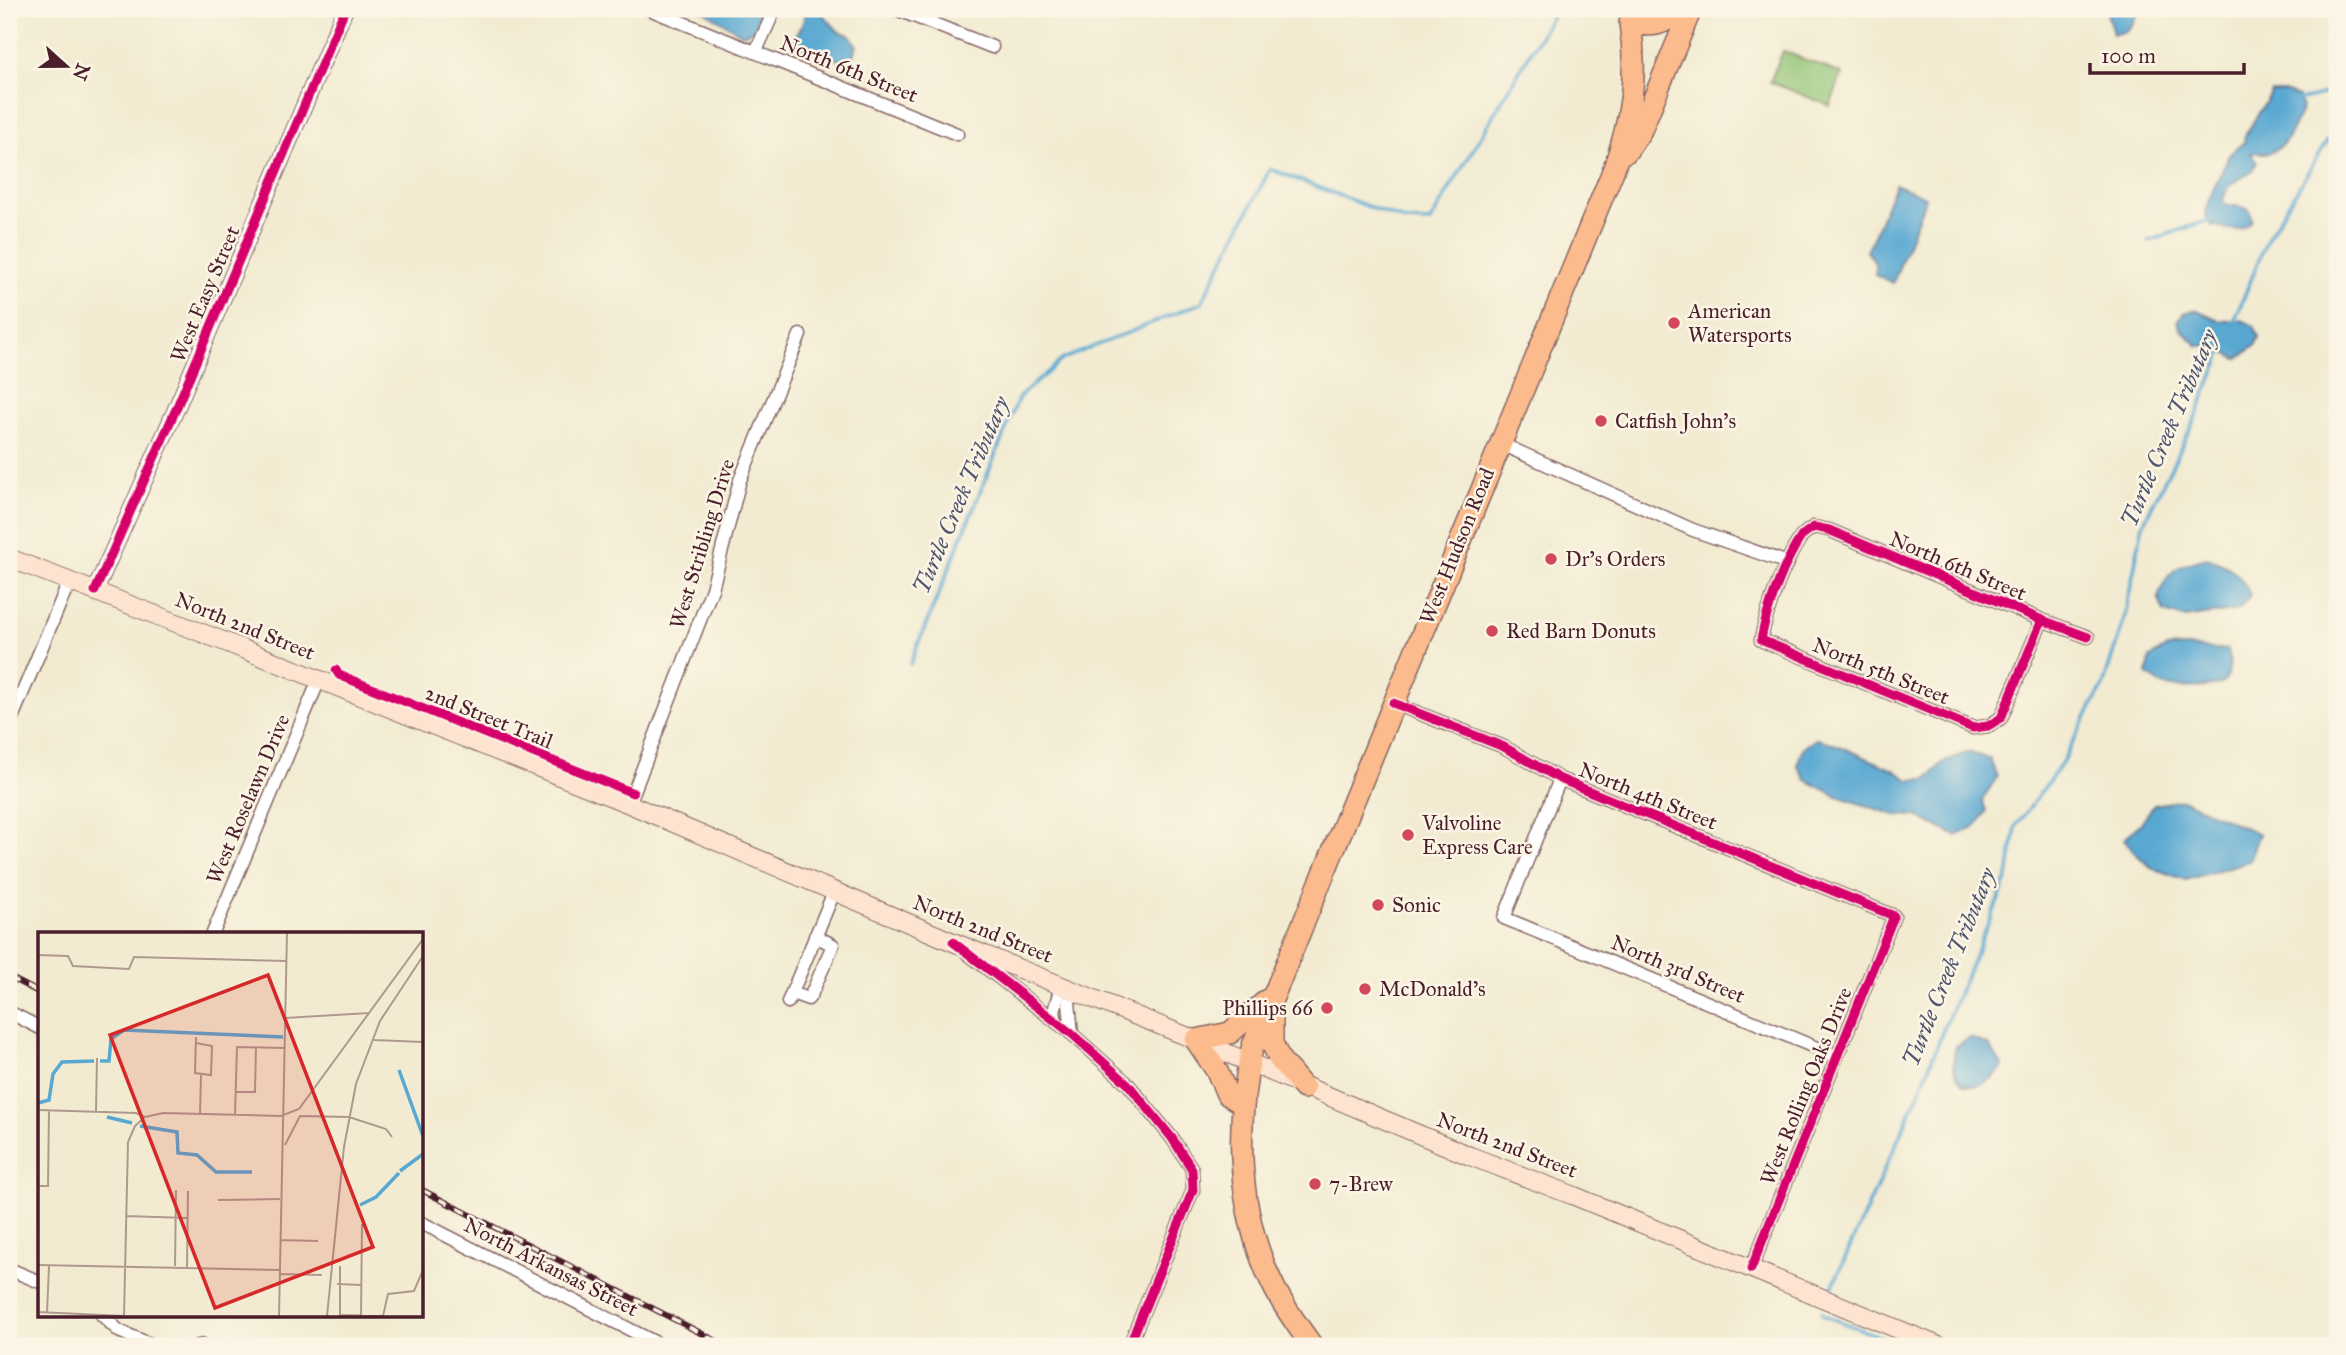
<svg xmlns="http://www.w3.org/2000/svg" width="2346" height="1355" font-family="'IM FELL Great Primer',serif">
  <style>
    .green { fill: #91c374; stroke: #6e7150; stroke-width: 2 }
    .water { fill: #58a8d2; stroke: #51647e; stroke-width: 2 }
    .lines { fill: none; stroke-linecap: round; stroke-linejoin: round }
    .stream { stroke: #58a8d2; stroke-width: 3.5 }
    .minor-casing { stroke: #856665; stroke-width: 15 }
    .tertiary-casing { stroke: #856665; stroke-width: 18 }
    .secondary-casing { stroke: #856665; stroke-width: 20 }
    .trunk-casing { stroke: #856665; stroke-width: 24 }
    .minor { stroke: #fff; stroke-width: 12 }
    .tertiary { stroke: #fff; stroke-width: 16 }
    .secondary { stroke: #fde4d1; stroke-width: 18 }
    .trunk { stroke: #fbbb8d; stroke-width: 21 }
    .rail-casing { stroke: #4a1f2b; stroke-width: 6 }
    .rail { stroke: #fcf5e5; stroke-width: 3.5; stroke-dasharray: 10; stroke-linecap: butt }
    .cycleway-casing { stroke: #fcf5e5; stroke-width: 13 }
    .cycleway { stroke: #d6006c; stroke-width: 9 }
    .poi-dot { fill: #d1495b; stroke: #fcf5e5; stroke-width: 2.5 }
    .labels { text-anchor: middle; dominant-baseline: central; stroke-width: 5; stroke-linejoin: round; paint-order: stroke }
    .street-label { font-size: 21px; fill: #4a1f2b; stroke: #fcf5e5 }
    .poi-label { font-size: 21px; fill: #4a1f2b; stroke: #fcf5e5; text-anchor: start }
    .water-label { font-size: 23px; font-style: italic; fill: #50566e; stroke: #fcf5e5 }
    .inset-river { fill: none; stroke: #58a8d2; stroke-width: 3.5 }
    .inset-road { fill: none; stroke: #af998f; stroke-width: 2 }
    .view { fill: #d62828; fill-opacity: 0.15; stroke: #d62828; stroke-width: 3.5 }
    .inset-edge { fill: none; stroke: #4a1f2b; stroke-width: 3.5 }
  </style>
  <rect width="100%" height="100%" fill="#fcf5e5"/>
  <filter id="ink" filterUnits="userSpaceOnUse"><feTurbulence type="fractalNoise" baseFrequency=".0143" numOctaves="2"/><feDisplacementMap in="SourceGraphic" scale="14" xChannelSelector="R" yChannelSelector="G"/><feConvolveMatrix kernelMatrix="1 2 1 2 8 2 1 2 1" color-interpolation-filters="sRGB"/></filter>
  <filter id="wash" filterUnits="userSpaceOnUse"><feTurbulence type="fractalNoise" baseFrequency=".00686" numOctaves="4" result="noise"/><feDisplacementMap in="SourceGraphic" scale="28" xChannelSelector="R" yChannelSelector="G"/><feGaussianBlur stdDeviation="1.57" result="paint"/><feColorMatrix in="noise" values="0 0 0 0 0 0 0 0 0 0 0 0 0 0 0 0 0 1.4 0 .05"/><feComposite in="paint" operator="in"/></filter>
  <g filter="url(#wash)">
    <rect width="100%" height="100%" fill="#f2ebd1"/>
    <!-- green -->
    <path class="green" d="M1783,51L1842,74L1830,106L1770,82Z"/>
    <!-- water -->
    <path class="water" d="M701,9H762L754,30L742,34Z
      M807,9L819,10L839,32L850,35L857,46L852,57L839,60L797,47L793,40L801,28Z
      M2106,9H2138C2134,24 2129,33 2113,34Z
      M2272,92H2287L2299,97L2302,108C2296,122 2286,150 2268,153C2262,154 2257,151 2251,153L2257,162L2252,172C2237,180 2225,184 2223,203C2232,208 2241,204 2250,211L2252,220C2241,235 2227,229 2211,225L2206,215L2208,202L2229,155L2244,142L2245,135Z
      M1895,184L1926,197L1893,283L1875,275C1877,265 1874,259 1867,252Z
      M2197,310L2221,321L2242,320L2254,326L2259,337L2255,346L2237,359L2211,345L2198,346L2182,330L2178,322L2183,313Z
      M2207,558C2231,567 2240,572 2250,595L2239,610L2184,618L2164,612L2158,597C2168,568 2178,566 2207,558Z
      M2186,647L2228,650C2230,660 2231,674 2223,682C2216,689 2176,688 2166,686C2160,685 2153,679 2147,675L2150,658L2166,648Z
      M1816,739L1832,743L1894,770L1909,780L1927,779L1943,762L1968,752L1990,759L1997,777L1982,800L1986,811L1977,826L1956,836L1917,816L1895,815L1837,796L1806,780L1797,765L1803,748Z
      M2183,800L2259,834L2249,861L2186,880L2152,868L2133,851L2124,839L2140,824L2154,805Z
      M1970,1038L1989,1045L2003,1067C1990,1081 1983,1088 1963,1085C1952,1071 1952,1063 1956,1046Z"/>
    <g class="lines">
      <!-- stream -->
      <path class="stream" d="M2328,9L2334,17L2337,43
        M2298,101L2337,91
        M2149,241L2209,220L2210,216
        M2233,324L2268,237L2337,125
        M910,664L1019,397L1063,359L1201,303L1270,169L1406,221L1430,222L1556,9
        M1830,1292L1921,1088L1945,1025L2008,877L2016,826L2060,766L2103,686L2124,620L2143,524L2195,419L2224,348
        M1822,1312L1823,1315L1904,1346"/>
    </g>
  </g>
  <g filter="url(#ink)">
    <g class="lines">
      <defs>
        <path id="minor" d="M649,9L957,134
          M896,9L992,47
          M756,51L775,9
          M1499,443L1693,530L1788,563
          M2042,620L2001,718L1988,726L1973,728L1761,640C1766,611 1784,562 1801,537C1804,533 1809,530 1814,527L1829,530L2042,620L2088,637
          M1393,703L1504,747L1560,779L1894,916L1751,1269
          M9,725L69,582
          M1560,779L1504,918L1836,1056
          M629,804L712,589L740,480L800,335
          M213,933L319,680
          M967,953L1072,1034L1128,1084L1172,1138L1192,1169L1193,1190L1129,1346
          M792,993L808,999L811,995L833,945L815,936
          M788,1002L834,892
          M9,1012L40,1028
          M1056,1022L1054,1011L1061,986
          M1072,1034L1069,1002L1073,991
          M422,1223L662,1346
          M9,1269L40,1282
          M102,1315L119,1331L154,1346
          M198,1346L203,1345"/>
        <path id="tertiary" d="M95,591L176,409L345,9"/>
        <path id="secondary" d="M9,558L228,643L629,804L953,942L1196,1040L1470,1156L1572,1195L1939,1346"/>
        <path id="trunk" d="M1630,23C1653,27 1663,26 1680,9
          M1630,23L1650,9
          M1626,152L1641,130L1691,9
          M1272,1008V1043L1280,1060L1304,1088
          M1243,1104L1227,1094L1217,1071L1196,1040L1230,1033L1267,1000
          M1312,1346C1298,1326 1282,1305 1272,1283C1237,1211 1235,1125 1252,1048L1613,171C1631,122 1638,75 1630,23"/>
      </defs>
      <!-- minor casing -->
      <use href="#minor" class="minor-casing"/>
      <!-- tertiary casing -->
      <use href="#tertiary" class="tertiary-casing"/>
      <!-- secondary casing -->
      <use href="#secondary" class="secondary-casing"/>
      <!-- trunk casing -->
      <use href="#trunk" class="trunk-casing"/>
      <!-- minor -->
      <use href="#minor" class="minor"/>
      <!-- tertiary -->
      <use href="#tertiary" class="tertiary"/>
      <!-- secondary -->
      <use href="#secondary" class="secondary"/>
      <!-- trunk -->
      <use href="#trunk" class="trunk"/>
      <defs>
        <path id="rail" d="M9,977L40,993
          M422,1190L726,1346"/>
      </defs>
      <!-- rail casing -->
      <use href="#rail" class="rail-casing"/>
      <!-- rail -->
      <use href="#rail" class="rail"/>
      <defs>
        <path id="cycleway" d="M95,591L176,409L345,9
          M2042,620L2001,718L1988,726L1973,728L1761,640C1766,611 1784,562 1801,537C1804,533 1809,530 1814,527L1829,530L2042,620L2088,637
          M336,670L339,675L633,793
          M1393,703L1504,747L1560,779L1894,916L1751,1269
          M953,942L1072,1034L1128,1084L1172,1138L1192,1169L1193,1190L1129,1346"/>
      </defs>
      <!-- cycleway casing -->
      <use href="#cycleway" class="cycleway-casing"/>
      <!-- cycleway -->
      <use href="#cycleway" class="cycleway"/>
    </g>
  </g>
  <!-- markers -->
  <g class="poi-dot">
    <circle cx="1674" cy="323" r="7"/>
    <circle cx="1601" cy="421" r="7"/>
    <circle cx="1551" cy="559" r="7"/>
    <circle cx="1492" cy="631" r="7"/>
    <circle cx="1408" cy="835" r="7"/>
    <circle cx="1378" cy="905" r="7"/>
    <circle cx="1365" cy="989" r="7"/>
    <circle cx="1327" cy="1008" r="7"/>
    <circle cx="1315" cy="1184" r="7"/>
  </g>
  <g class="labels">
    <!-- street labels -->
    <g class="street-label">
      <text transform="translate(849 69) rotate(22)">North 6th Street</text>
      <text transform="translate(205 294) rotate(-67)">West Easy Street</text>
      <text transform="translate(702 544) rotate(-73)">West Stribling Drive</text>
      <text transform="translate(1457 546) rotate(-68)">West Hudson Road</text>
      <text transform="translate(1958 566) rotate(23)">North 6th Street</text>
      <text transform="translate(245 626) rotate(22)">North 2nd Street</text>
      <text transform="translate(1881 671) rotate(22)">North 5th Street</text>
      <text transform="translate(489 717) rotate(22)">2nd Street Trail</text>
      <text transform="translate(1648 796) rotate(22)">North 4th Street</text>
      <text transform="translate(248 799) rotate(-67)">West Roselawn Drive</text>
      <text transform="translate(983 929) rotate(22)">North 2nd Street</text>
      <text transform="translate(1678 969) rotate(23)">North 3rd Street</text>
      <text transform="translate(1806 1086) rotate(-68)">West Rolling Oaks Drive</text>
      <text transform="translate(1507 1145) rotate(21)">North 2nd Street</text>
      <text transform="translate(551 1267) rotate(27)">North Arkansas Street</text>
    </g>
    <!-- poi labels -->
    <g class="poi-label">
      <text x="1688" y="311">American<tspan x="1688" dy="24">Watersports</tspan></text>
      <text x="1615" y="421">Catfish John's</text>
      <text x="1565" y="559">Dr's Orders</text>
      <text x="1506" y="631">Red Barn Donuts</text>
      <text x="1422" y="823">Valvoline<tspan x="1422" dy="24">Express Care</tspan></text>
      <text x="1392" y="905">Sonic</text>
      <text x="1379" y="989">McDonald's</text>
      <text x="1313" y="1008" text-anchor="end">Phillips 66</text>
      <text x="1329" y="1184">7-Brew</text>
    </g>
    <!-- water labels -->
    <g class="water-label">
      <text transform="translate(2169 428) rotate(-67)">Turtle Creek Tributary</text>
      <text transform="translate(961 495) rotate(-67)">Turtle Creek Tributary</text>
      <text transform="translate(1949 967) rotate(-68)">Turtle Creek Tributary</text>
    </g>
  </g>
  <!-- overview -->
  <g transform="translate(38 932)">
    <rect width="385" height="385" fill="#f2ebd1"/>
    <path class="inset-river" d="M62,129H71L73,107L86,98L245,105M361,138L385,204M0,171L11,168L15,142L24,130L56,129M69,185L94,191M102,194L139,200L140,221L159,223L178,240H214M362,239L385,222M322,273L338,265L361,241"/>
    <path class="inset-road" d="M0,23L30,24L35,34L91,37L96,25L249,29M247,86L331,81M158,105L157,141L173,143L174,114L158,111M336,108L385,110M198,160H217L218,115M0,178L98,181L107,185M58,179L59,126M162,182L163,143M197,183L199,115L246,116M107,185L125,181L243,184L261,177L385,7M247,213L262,184L311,185L348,197L354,205M0,254H10L11,178M180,268L242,267M88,284L149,286M242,308L280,309M0,333L242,338M137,334L138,258M149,335L150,259M242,342L284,343M299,352L323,353M0,380L86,384M9,381L11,334M302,383L345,384M86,384L90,210L97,194L107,185M241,384L249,1M289,384L306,215L318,152L342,89L385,24M302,384V334M323,384L324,292M345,384L350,362L376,359L385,338"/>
    <path class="view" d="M230,43L335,315L177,376L72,103Z"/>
    <rect width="385" height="385" class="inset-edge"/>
  </g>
  <!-- margin -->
  <rect width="2346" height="1355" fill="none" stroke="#fcf5e5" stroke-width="35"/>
  <!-- north arrow -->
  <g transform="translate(66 66) rotate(111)" stroke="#fcf5e5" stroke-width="5" paint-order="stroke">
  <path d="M0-5L12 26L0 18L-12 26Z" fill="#4a1f2b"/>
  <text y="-10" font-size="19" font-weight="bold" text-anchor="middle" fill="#4a1f2b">N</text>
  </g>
  <!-- scale -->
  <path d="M2090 63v10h154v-10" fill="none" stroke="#4a1f2b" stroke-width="3.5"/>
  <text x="2101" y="63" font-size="21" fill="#4a1f2b" stroke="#fcf5e5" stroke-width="5" paint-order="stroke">100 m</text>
</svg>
